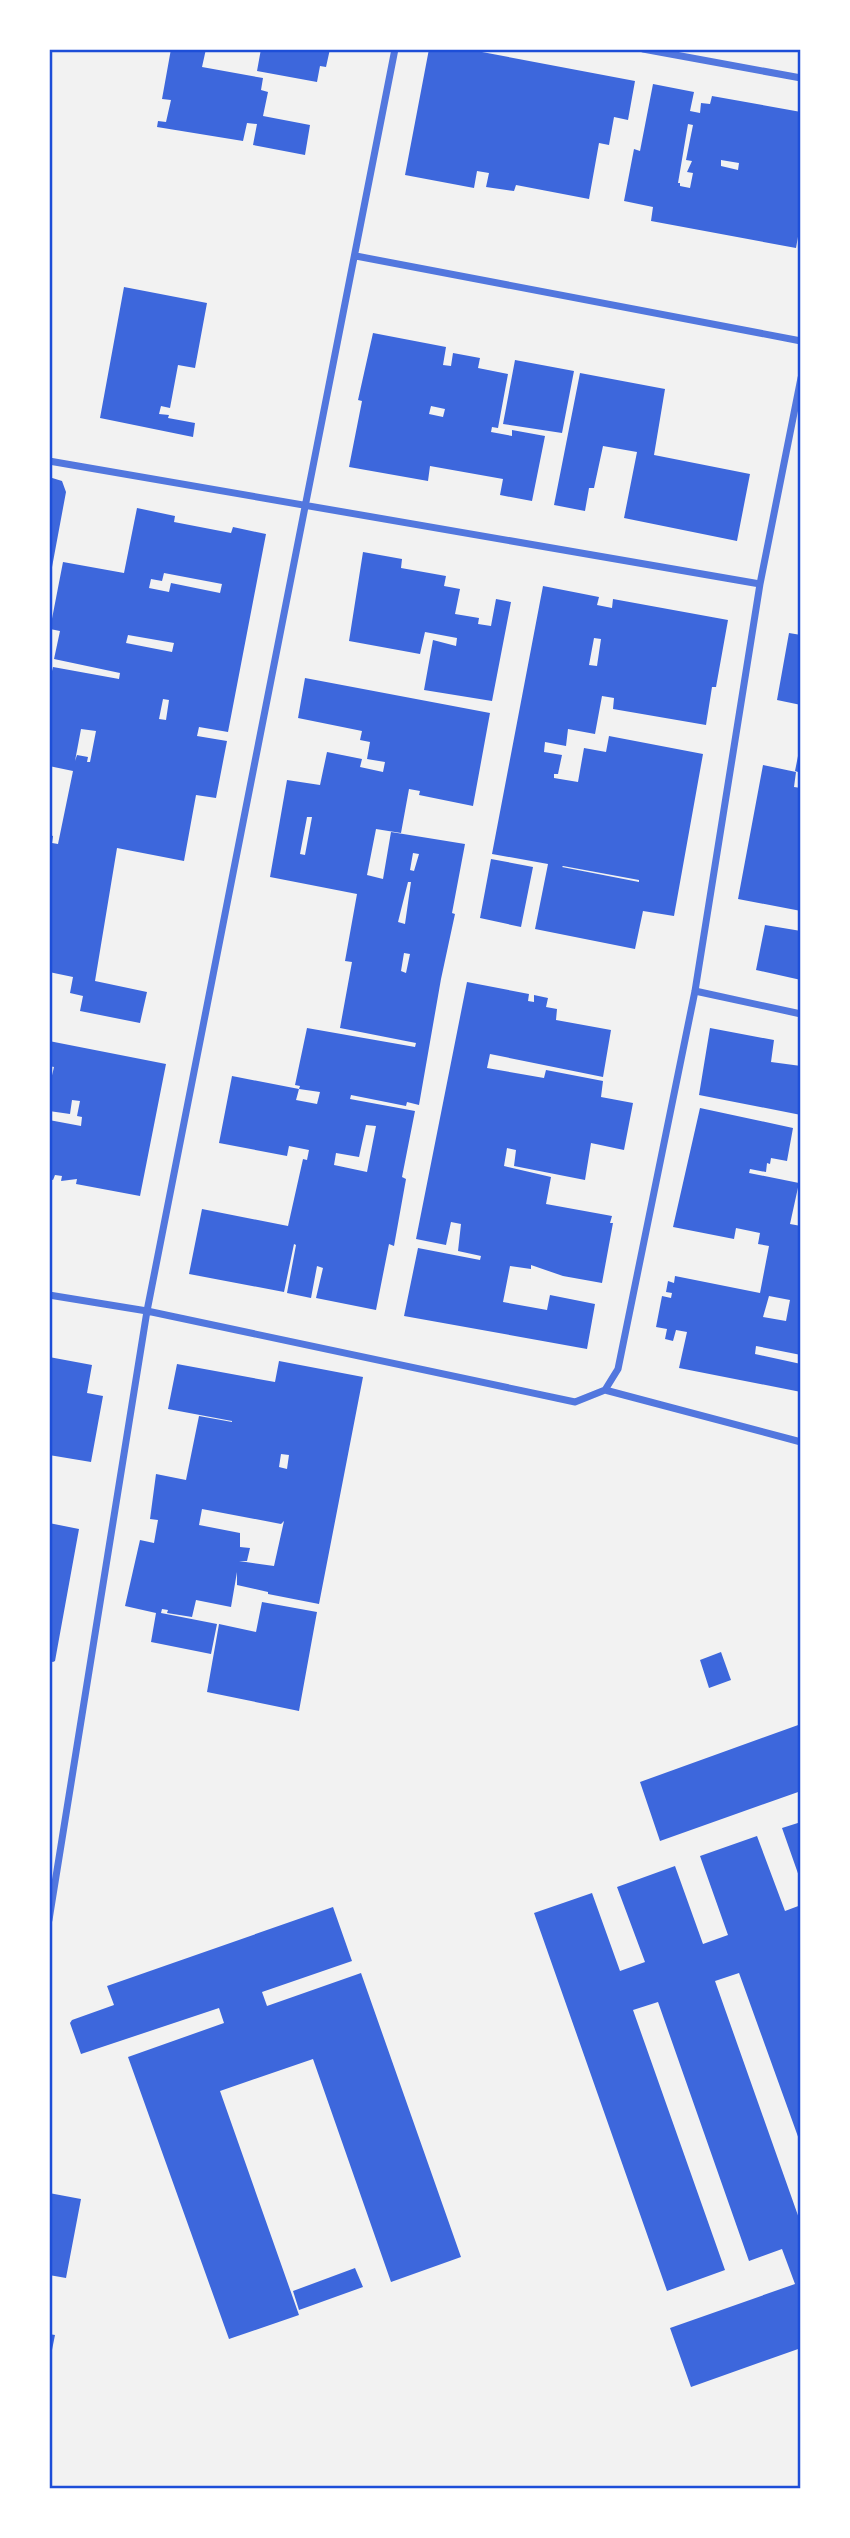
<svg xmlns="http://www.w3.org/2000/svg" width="850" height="2538" font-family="Jost,sans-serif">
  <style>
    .building { fill: #3d67dc; fill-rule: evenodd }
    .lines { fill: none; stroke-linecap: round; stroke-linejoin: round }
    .minor { stroke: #5277de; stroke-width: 7 }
    .neatline { fill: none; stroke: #1d4ed8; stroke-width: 2.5 }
  </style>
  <rect width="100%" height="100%" fill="#f2f2f2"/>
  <!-- building -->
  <path class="building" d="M171,49H206L202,67L263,78L261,90L268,92L263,116L310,125L305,155L253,145L257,124L247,123L243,141L157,127L158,121L166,122L171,100L162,99Z
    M261,49H330L326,67L320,66L317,82L257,71Z
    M429,49H466L635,81L628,120L614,117L609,145L599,143L589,199L516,185L514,191L486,187L489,173L477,171L474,188L405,175Z
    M653,84L694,92L690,111L700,113L701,103L710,104L712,96L801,112V220L796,248L651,221L653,207L624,201L634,149L640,151ZM688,124L693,125L686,160L692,161L687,172L693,173L690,188L680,186V183H678ZM721,160L739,163L738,170L721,166Z
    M124,287L207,303L195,368L178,365L170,408L161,406L159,414L169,415L168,418L195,423L193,437L100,418Z
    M373,333L446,347L443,365L451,366L453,353L480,358L478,368L508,374L498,428L492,427L491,432L512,436V430L545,436L532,501L500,495L503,479L430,466L428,481L349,467L362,401L358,400ZM431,406L445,409L443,417L429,414Z
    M515,360L574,371L562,433L503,424Z
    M580,373L665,389L654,455L750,474L737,541L624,518L637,452L603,446L594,488H589L585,511L554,505Z
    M49,477L62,481L66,492L50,578Z
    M137,508L175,516L174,522L231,533L233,527L266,534L228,732L199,727L197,736L227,741L216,798L196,795L184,861L117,848L95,981L147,992L140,1023L80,1011L83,996L70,993L73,977L49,972V835L53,836L52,843L58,844L73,771L49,766V683L53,667L119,679L120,673L54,659L60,631L50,629L63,562L124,573ZM164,573L222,584L220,593L171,583L169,592L149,588L151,579L162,581ZM128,635L174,643L172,652L126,643ZM163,699L169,700L166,720L159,719ZM81,729L96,731L90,762H87L88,757L77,755L75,761Z
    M363,552L402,559L401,568L446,576L444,586L460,589L455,614L479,618L478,624L491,626L496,599L511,602L492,701L424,690L433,640L456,646L457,638L425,632L420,654L349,641Z
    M543,586L599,597L597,605L612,608L613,599L728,620L716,687H712L706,725L613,709L614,698L602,696L595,734L568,729L566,746L545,742L544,752L562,755L558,774H554V778L578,782L584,748L606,752L609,736L703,754L674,916L643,911L635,949L535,929L548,864L492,854ZM594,638L601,639L597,666L589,665ZM563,866L639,880V882L562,867Z
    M789,633L801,635V705L777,700Z
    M305,678L490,713L473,806L419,795L420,791L409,789L401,833L376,829L367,875L383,879L391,832L465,844L452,913L455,914L441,979L419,1105L407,1102L406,1106L351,1095L350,1099L415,1111L402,1177L406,1179L394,1246L389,1244L376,1310L316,1298L323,1268L317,1266L311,1298L287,1293L296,1245L294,1244L284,1292L189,1274L202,1209L288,1226L303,1159L307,1160L309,1150L289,1146L287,1156L219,1143L232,1076L299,1089L296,1100L317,1104L320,1092L299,1089L300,1086L295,1085L307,1028L415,1047L416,1043L340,1028L352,962L345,961L357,894L270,877L287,780L320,785L327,752L362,759L360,767L383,772L385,762L367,759L370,742L360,740L362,731L298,718ZM307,817H312L305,855L300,854ZM413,853L419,854L414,871L410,870ZM408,882H411L405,924L398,922ZM404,953L410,954L406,973L401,971ZM366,1125L376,1126L367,1172L334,1165L336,1153L359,1157Z
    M800,746H801V773L795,771Z
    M763,765L796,772L794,787L801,788V911L738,899Z
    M491,859L533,867L521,927L480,918Z
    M765,925L801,931V980L756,970Z
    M467,982L529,994L528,1001L534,1002V995L548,998L546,1007L557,1009L556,1020L611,1030L603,1077L490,1054L487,1068L544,1078L546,1070L603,1081L601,1097L633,1103L624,1150L591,1143L585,1180L514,1166L516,1150L507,1148L504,1166L551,1177L546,1204L612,1216L610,1223H613L602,1283L563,1276L531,1265V1269L510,1266L503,1302L547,1310L550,1295L595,1304L587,1349L404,1316L418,1248L480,1260L481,1256L458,1251L461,1224L451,1222L446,1245L416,1239Z
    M710,1028L774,1040L771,1062L801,1066V1115L699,1095Z
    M49,1041L166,1064L140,1196L76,1184L77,1179L61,1181L62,1176L55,1175L53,1180L49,1179V1120L81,1126L82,1117L77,1116L80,1101L72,1100L70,1114L49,1111V1088L54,1067L49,1066Z
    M700,1108L793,1128L787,1161L771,1158L770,1164L767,1163L766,1172L750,1169L749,1173L799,1183L790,1224L801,1226V1355L756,1346L755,1354L801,1364V1392L679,1368L687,1332L676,1330L673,1341L665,1339L667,1329L656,1327L662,1296L671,1298L672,1293L666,1292L668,1281L674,1283L675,1276L760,1293L769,1246L758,1244L760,1233L736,1228L734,1239L673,1227ZM769,1296L790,1300L786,1321L763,1317Z
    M49,1357L92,1365L87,1393L103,1396L91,1462L49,1455Z
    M279,1361L363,1377L319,1604L268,1594V1592L237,1585V1572L231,1607L196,1600L192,1617L167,1613L168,1610L162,1609L161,1613L217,1624L211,1654L151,1642L156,1613L125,1606L140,1540L154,1543L158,1520L150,1519L156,1474L186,1480L199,1416L232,1422V1421L168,1409L177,1364L275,1382ZM281,1454L289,1455L287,1469L279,1467ZM202,1509L281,1524L284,1521L274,1566L239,1561H247L250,1548L240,1547V1533L199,1525Z
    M49,1523L79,1529L55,1661L53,1662L49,1661Z
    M262,1602L317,1612L299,1711L207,1692L219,1624L256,1632Z
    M721,1652L731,1680L709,1688L700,1660Z
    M801,1724V1791L660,1841L640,1782Z
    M801,1822V1882L782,1828Z
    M757,1836L785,1911L801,1905V1951L798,1952L801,1960V2145L739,1973L715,1981L801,2224V2348L691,2387L670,2328L795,2284L782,2249L749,2261L658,2002L633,2010L725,2270L667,2291L534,1913L592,1893L620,1971L645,1962L617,1887L675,1866L703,1944L728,1935L700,1856Z
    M333,1907L352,1961L262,1992L267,2006L361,1973L461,2257L391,2282L313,2059L220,2091L299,2315L229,2339L128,2057L224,2023L219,2008L81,2054L70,2023L72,2020L114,2005L107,1986Z
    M49,2193L81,2199L66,2278L49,2275Z
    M355,2268L363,2287L299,2310L293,2291Z
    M49,2334L55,2335L50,2360H49Z"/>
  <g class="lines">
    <!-- minor -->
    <path class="minor" d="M643,49L801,78
      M356,256L801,341
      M49,461L760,584
      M695,991L801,1014
      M49,1295L147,1311L575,1402L605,1390L801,1442
      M605,1390L618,1369L695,991L760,584L801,378
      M49,1920L147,1311L395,49"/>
  </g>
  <!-- border -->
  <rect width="850" height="2538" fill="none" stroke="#ffffff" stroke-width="102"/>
  <rect x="51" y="51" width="748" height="2436" class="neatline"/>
</svg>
